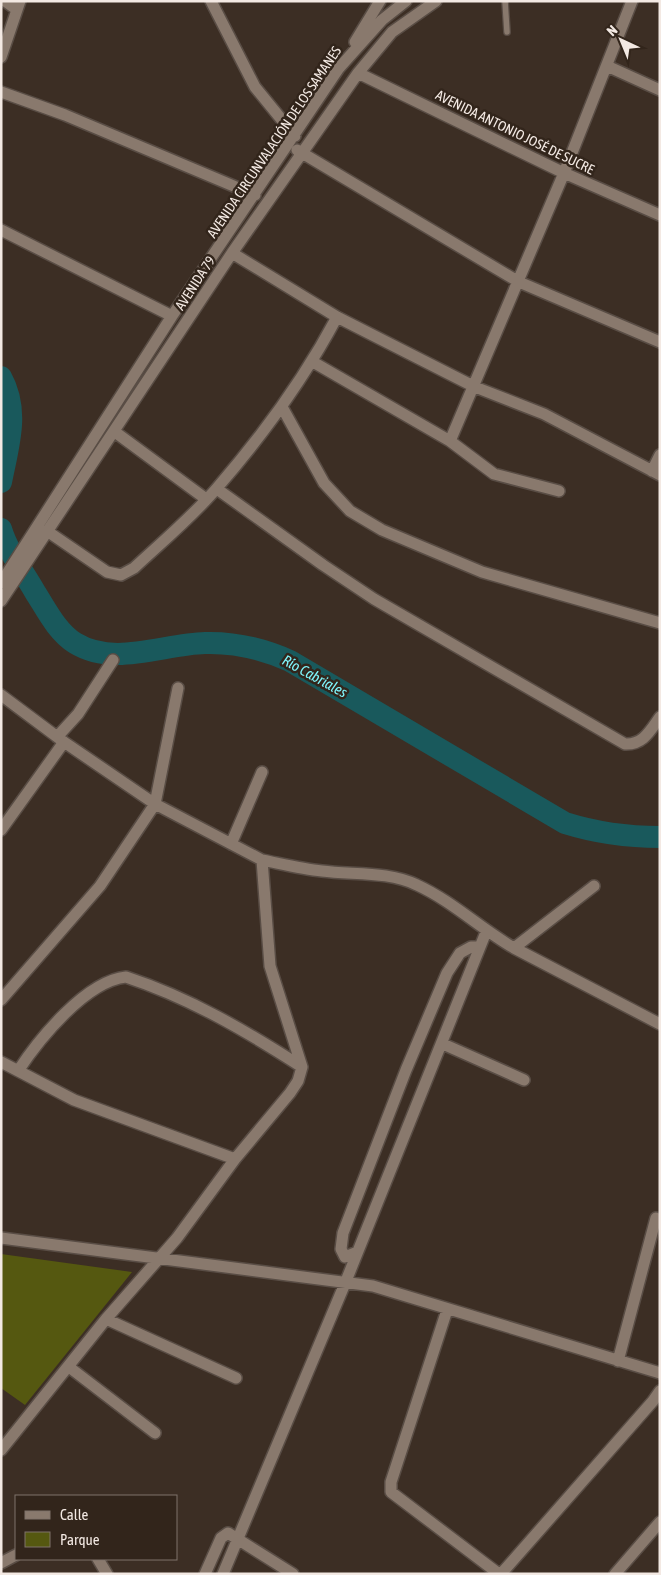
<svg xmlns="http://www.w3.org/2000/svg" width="661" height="1575" font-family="'Asap Condensed',sans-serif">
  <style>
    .green { fill: #555810 }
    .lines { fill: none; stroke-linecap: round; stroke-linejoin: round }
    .river { stroke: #19595c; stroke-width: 22 }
    .lane-casing { stroke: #594d45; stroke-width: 8 }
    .street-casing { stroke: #594d45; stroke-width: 14 }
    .lane { stroke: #89796d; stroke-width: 5.5 }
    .street { stroke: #89796d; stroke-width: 11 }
    .labels { text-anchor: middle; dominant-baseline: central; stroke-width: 5; stroke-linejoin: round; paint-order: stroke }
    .street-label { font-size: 14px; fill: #f3e9e3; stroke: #32251b }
    .water-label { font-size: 15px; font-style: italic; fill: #7ff6fc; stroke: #32251b }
  </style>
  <rect width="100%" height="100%" fill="#3c2e24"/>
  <!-- green -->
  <path class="green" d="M1,1254L132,1272L25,1405L1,1388Z"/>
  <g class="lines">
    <!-- river -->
    <path class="river" d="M1,377C20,411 8,446 1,482
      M1,529C8,552 23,571 35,592C46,609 57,632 75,643C114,667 163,644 205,643C236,642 263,649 290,661L565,823C597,833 626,837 660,837"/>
    <defs>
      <path id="lane" d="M505,1L507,32"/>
      <path id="street" d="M5,1L16,9
        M211,1L255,87L295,136
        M355,42L380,1
        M1,57L20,1
        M607,66L660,90
        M358,73L564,173L660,215
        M1,92L65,115L255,195
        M297,150L519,282L660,342
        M1,230L172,316
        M232,253L337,317L475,387L544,414L660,475
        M313,362L450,441L494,474L559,491
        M282,407L324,483L350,511L382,530L482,572L660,623
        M115,432L206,499
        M450,441L564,173L632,1
        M652,471L660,455
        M217,489L323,565L374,599L625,744C643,745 650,731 660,717
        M47,531L107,572L121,575L134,568C162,542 192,517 217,488C263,435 304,379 337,317
        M1,583L172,316L339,68L382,20L406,1
        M1,601L232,253L358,73L392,32L436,1
        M1,695L64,742L155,804L262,860L270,966L302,1067L298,1081L290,1093L235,1159L177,1238L106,1319L1,1450
        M57,737L78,714L113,660
        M1,830L64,742
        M231,844L262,772
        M262,860C282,864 302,869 322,871C353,875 389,871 417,885C452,901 481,929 514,948L594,886
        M514,948L660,1024
        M1,1000L100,886L155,804L178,688
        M443,1044L524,1080
        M1,1062L74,1100L235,1159
        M18,1071C39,1039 86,981 126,977C190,998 246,1031 302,1067
        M1,1238L373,1286L660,1373
        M357,1252L345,1257L341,1249L343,1233L406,1070L447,973L460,953L471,947H480
        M447,1310L391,1482V1492L499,1574
        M106,1319L236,1378
        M618,1361L656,1218
        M69,1367L155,1433
        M98,1559L107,1574
        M1,1563L16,1555
        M205,1574L221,1538L228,1533L293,1574
        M223,1574L346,1281L486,932
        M501,1574L653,1401L660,1391
        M615,1574L660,1522"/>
    </defs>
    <!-- lane casing -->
    <use href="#lane" class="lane-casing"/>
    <!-- street casing -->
    <use href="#street" class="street-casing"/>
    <!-- lane -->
    <use href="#lane" class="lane"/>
    <!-- street -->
    <use href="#street" class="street"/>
  </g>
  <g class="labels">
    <!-- street labels -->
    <g class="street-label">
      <text transform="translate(515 132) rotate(26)">AVENIDA ANTONIO JOSÉ DE SUCRE</text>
      <text transform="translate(274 142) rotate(-56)">AVENIDA CIRCUNVALACIÓN DE LOS SAMANES</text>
      <text transform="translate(195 283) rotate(-57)">AVENIDA 79</text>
    </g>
    <!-- water labels -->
    <g class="water-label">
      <text transform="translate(315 676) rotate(29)">Río Cabriales</text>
    </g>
  </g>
  <!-- border -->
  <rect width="661" height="1575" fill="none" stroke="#f3e9e3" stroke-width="5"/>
  <!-- legend -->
  <rect x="15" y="1495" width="162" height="65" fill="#32251b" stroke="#7f736b"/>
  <rect x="25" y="1511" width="25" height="8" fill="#89796d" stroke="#7f736b"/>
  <text x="60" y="1520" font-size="15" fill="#f3e9e3">Calle</text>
  <rect x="25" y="1532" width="25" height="15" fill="#555810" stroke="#7f736b"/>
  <text x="60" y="1545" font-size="15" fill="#f3e9e3">Parque</text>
  <!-- north arrow -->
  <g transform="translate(621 40) rotate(316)" stroke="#32251b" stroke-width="4" paint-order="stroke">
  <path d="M0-4L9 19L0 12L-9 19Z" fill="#f3e9e3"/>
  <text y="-8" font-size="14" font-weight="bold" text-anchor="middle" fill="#f3e9e3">N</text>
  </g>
</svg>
